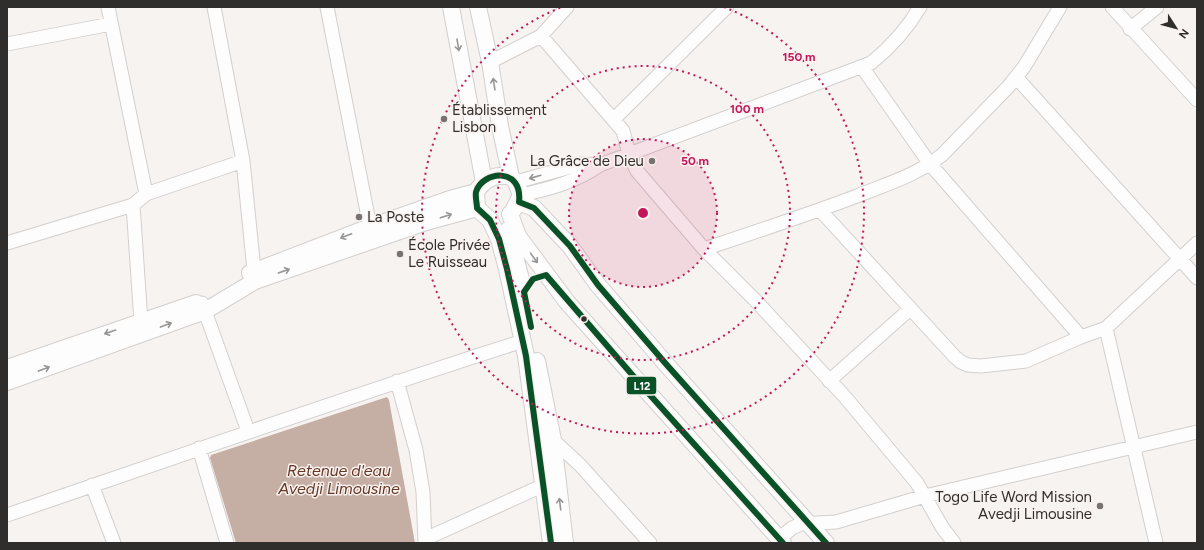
<svg xmlns="http://www.w3.org/2000/svg" width="1204" height="550" font-family="Figtree,sans-serif">
  <style>
    .water { fill: #c5aea4 }
    .lines { fill: none; stroke-linecap: round; stroke-linejoin: round }
    .minor-casing { stroke: #d2cfcd; stroke-width: 15 }
    .major-casing { stroke: #d2cfcd; stroke-width: 18 }
    .minor { stroke: #fefdfd; stroke-width: 13 }
    .major { stroke: #fefdfd; stroke-width: 16 }
    .bus-1-casing { stroke: #f9f2ef; stroke-width: 9 }
    .bus-1 { stroke: #095228; stroke-width: 6 }
    .oneway { stroke: #979695 }
    .ring { fill: none; stroke: #c2185b; stroke-width: 2; stroke-dasharray: 2 4 }
    .poi-dot { fill: #767372; stroke: #f9f2ef; stroke-width: 1.5 }
    .bus-dot { fill: #302e2d; stroke: #f9f2ef; stroke-width: 1.5 }
    .labels { text-anchor: middle; dominant-baseline: central; stroke-width: 3; stroke-linejoin: round; paint-order: stroke }
    .poi-label { font-size: 15px; fill: #302e2d; stroke: #f9f2ef; text-anchor: start }
    .water-label { font-size: 16px; font-style: italic; fill: #643623; stroke: #f9f2ef }
    .centre { fill: #c2185b; stroke: #f9f2ef; stroke-width: 2 }
    .ring-label { font-size: 12px; text-anchor: middle; font-weight: bold; fill: #c2185b; stroke: #f9f2ef; stroke-width: 3; stroke-linejoin: round; paint-order: stroke }
    .line-badge { stroke: #f9f2ef; stroke-width: 1.5 }
    .badge-label { font-size: 11px; text-anchor: middle; font-weight: bold; fill: #fff }
  </style>
  <rect width="100%" height="100%" fill="#f7f3f1"/>
  <!-- water -->
  <path class="water" d="M387,397L389,400L415,543H236L210,458L211,455Z"/>
  <g class="lines">
    <defs>
      <path id="minor" d="M108,7L146,194
        M214,7L243,161L254,270
        M327,7L370,227
        M1112,7L1197,100
        M1130,29L1157,7
        M541,36L623,131L629,154L637,171L704,249L756,301L845,397L917,483L942,527L954,543
        M7,44L111,24
        M490,62L541,36L567,7
        M862,67L930,164L1081,337
        M1016,77L1197,278
        M614,119L727,7
        M516,182L581,164L600,165
        M521,195C549,189 576,182 600,165L871,63C891,47 907,29 920,7
        M133,205L141,322
        M820,210L955,357L961,362L968,365L981,366L1026,361L1081,337L1106,328L1197,243
        M7,243L133,205L146,194L243,161
        M704,249C755,232 807,215 857,196C887,184 917,175 942,155L1008,87L1024,67L1060,7
        M202,303L248,431
        M1106,328L1156,543
        M397,381L416,450L423,492L425,543
        M829,381L910,309
        M553,440L580,465L650,543
        M199,448L227,543
        M92,485L114,543
        M7,515C179,456 350,396 523,341
        M425,539L544,485
        M779,539L792,528L801,524L836,522L925,496L1197,432"/>
      <path id="major" d="M451,7L484,182
        M478,7L490,62L500,126L511,177L516,182L521,195L514,209
        M511,177C496,173 484,179 476,192L477,208L490,220L499,239L507,269L526,356L551,543
        M519,202L534,208L570,246L598,285L666,364L826,543
        M510,214L518,236L567,302L783,543
        M508,230L522,283
        M250,273L370,227L450,199L476,192
        M537,361L553,440L565,543
        M7,368L196,303
        M7,382L205,311L255,281L426,222L477,208"/>
    </defs>
    <!-- minor casing -->
    <use href="#minor" class="minor-casing"/>
    <!-- major casing -->
    <use href="#major" class="major-casing"/>
    <!-- minor -->
    <use href="#minor" class="minor"/>
    <!-- major -->
    <use href="#major" class="major"/>
    <defs>
      <path id="bus-1" d="M531,327L524,292L533,279L546,275L641,385L783,543
        M551,543L526,356L507,269L499,239L490,220L477,208C477,203 475,197 476,192C482,171 523,166 519,202L534,208L570,246L598,285L666,364L826,543"/>
    </defs>
    <!-- bus-1 casing -->
    <use href="#bus-1" class="bus-1-casing"/>
    <!-- bus-1 -->
    <use href="#bus-1" class="bus-1"/>
  </g>
  <!-- one-way arrows -->
  <defs><path id="oneway-shaft" d="M-6 0H5M1.5-3L5.5 0L1.5 3" fill="none" stroke-width="1.6" stroke-linecap="round" stroke-linejoin="round"/></defs>
  <g class="oneway">
    <use href="#oneway-shaft" transform="translate(458 45) rotate(80)"/>
    <use href="#oneway-shaft" transform="translate(494 84) rotate(-99)"/>
    <use href="#oneway-shaft" transform="translate(535 177) rotate(164)"/>
    <use href="#oneway-shaft" transform="translate(446 216) rotate(-18)"/>
    <use href="#oneway-shaft" transform="translate(346 236) rotate(159)"/>
    <use href="#oneway-shaft" transform="translate(534 258) rotate(54)"/>
    <use href="#oneway-shaft" transform="translate(284 271) rotate(-19)"/>
    <use href="#oneway-shaft" transform="translate(166 325) rotate(-20)"/>
    <use href="#oneway-shaft" transform="translate(110 332) rotate(161)"/>
    <use href="#oneway-shaft" transform="translate(44 369) rotate(-20)"/>
    <use href="#oneway-shaft" transform="translate(560 504) rotate(-97)"/>
  </g>
  <!-- distance rings -->
  <circle cx="643" cy="213" r="74" fill="#c2185b" fill-opacity=".12"/>
  <g class="ring">
    <circle cx="643" cy="213" r="74"/>
    <circle cx="643" cy="213" r="147"/>
    <path d="M724 7A221 221 0 1 1 562 7"/>
  </g>
  <!-- markers -->
  <g class="poi-dot">
    <circle cx="444" cy="119" r="4"/>
    <circle cx="652" cy="161" r="4"/>
    <circle cx="359" cy="217" r="4"/>
    <circle cx="400" cy="254" r="4"/>
    <circle cx="1100" cy="506" r="4"/>
  </g>
  <circle class="bus-dot" cx="584" cy="319" r="3.5"/>
  <g class="labels">
    <!-- poi labels -->
    <g class="poi-label">
      <text x="452" y="110">Établissement<tspan x="452" dy="17">Lisbon</tspan></text>
      <text x="644" y="161" text-anchor="end">La Grâce de Dieu</text>
      <text x="367" y="217">La Poste</text>
      <text x="408" y="245">École Privée<tspan x="408" dy="17">Le Ruisseau</tspan></text>
      <text x="1092" y="497" text-anchor="end">Togo Life Word Mission<tspan x="1092" dy="17">Avedji Limousine</tspan></text>
    </g>
    <!-- water labels -->
    <g class="water-label">
      <text x="339" y="470">Retenue d'eau<tspan x="339" dy="18">Avedji Limousine</tspan></text>
    </g>
  </g>
  <circle cx="643" cy="213" r="6" class="centre"/>
  <g class="ring-label">
    <text x="799" y="61">150 m</text>
    <text x="747" y="113">100 m</text>
    <text x="695" y="165">50 m</text>
  </g>
  <rect class="line-badge" x="626" y="376" width="31" height="19" rx="4" fill="#095228"/>
  <g class="badge-label">
    <text x="642" y="390">L12</text>
  </g>
  <!-- border -->
  <rect width="1204" height="550" fill="none" stroke="#302e2d" stroke-width="16"/>
  <!-- north arrow -->
  <g transform="translate(1176 28) rotate(126)" stroke="#f9f2ef" stroke-width="3" paint-order="stroke">
  <path d="M0-3L7 15L0 10L-7 15Z" fill="#302e2d"/>
  <text y="-6" font-size="11" font-weight="bold" text-anchor="middle" fill="#302e2d">N</text>
  </g>
</svg>
